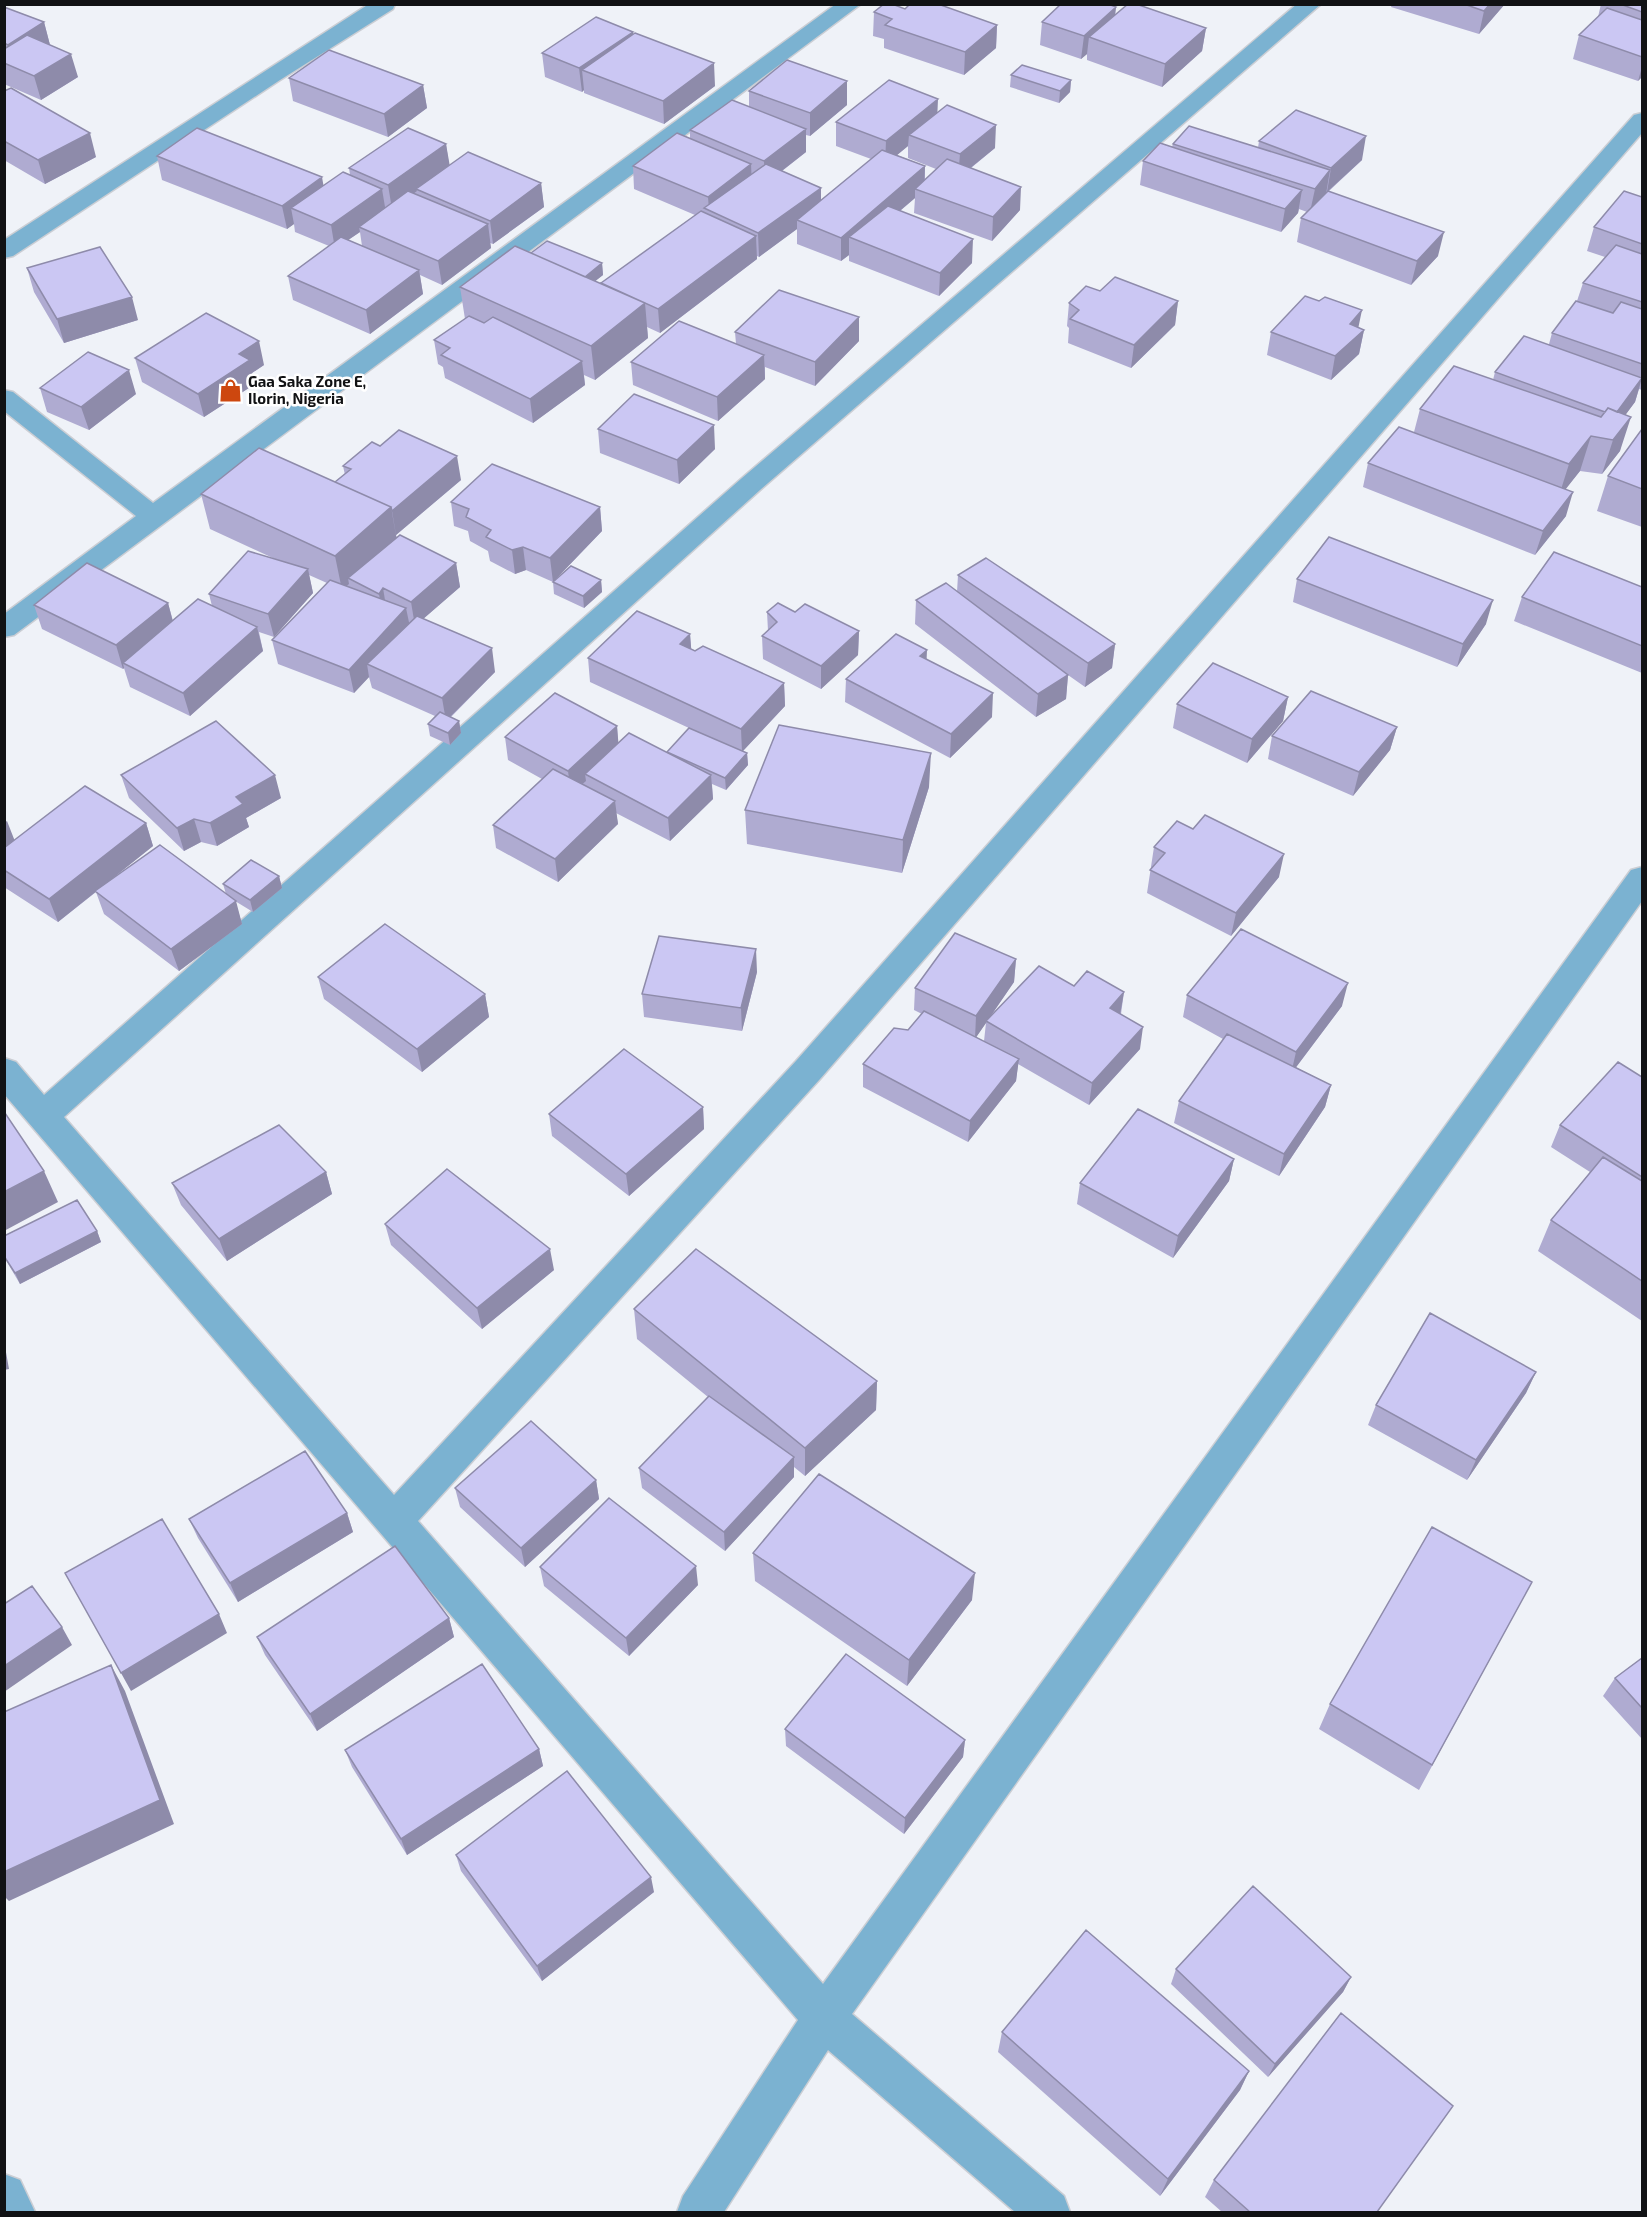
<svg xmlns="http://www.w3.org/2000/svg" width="1647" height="2217" font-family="'Exo 2',sans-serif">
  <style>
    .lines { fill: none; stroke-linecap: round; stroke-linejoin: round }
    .street-casing { stroke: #cbced4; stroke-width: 3 }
    .street { fill: #7bb2d1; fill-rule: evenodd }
    .wall { fill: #afabd1; fill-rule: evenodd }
    .shaded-wall { fill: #8e8baa }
    .building { fill: #cbc7f3; stroke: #8e8baa; stroke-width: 1.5 }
    .labels { text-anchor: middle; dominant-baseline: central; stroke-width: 5; stroke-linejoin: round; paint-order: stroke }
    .far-poi-label { font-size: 15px; font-weight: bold; fill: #111214; stroke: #fff; text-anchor: start }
  </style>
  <rect width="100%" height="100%" fill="#eff2f8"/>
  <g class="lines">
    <defs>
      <path id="street" d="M369,4H395L393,9L280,80L13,256L4,258V240Z
        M836,4H861L14,635L4,637V614L136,516L4,411V390L13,392L153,503Z
        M1297,4H1321L760,490L64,1117L394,1495L796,1061L1634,115L1642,113V133L820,1079L418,1521L823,1984L1631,870L1642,867V901L852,2014L1064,2196L1070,2212H1015L828,2050L724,2212H677L683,2196L798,2020L4,1094V1058L16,1062L44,1095L742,478Z
        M4,2174L20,2180L35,2212H4Z"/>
    </defs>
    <!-- street casing -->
    <use href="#street" class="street-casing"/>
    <!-- street -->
    <use href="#street" class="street"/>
  </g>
  <!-- wall -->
  <path class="wall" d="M1392,4H1505L1479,34L1391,7Z
    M1601,4H1642V77L1638,81L1573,59L1579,35L1598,17Z
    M4,7L44,22L50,45L78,77L41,100L4,84Z
    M1116,7L1115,16L1206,28L1202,51L1162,87L1087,60V54L1081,59L1040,45L1042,22Z
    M905,9L997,25L996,48L964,75L884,48V39L873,36L874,12Z
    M633,32V34L715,86L664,124L584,93V90L582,92L545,77L542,53Z
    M1011,75L1071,80L1070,92L1059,103L1010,87Z
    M289,78L423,85L427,108L388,137L293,101Z
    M847,81V105L810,136L806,135V152L782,171L821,200L871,159L836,146V122L937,113L995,148L971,168L1020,210L992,241L914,213L915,198L900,211L972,263L939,296L849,261V255L841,261L797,244V229L759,257L757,256V259L660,333L647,327L648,338L595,380L584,375L585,385L533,423L445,378L443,367L438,364L434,340L465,319L460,287L531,253L602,263L603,275L595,281L601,284L695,215L634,189L633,166L690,139V130L749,106V91ZM908,146V158L936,169L925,180V166L897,155Z
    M4,91L96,157L45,184L4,160Z
    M1259,141L1362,160L1329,191L1438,256L1411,285L1297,242L1301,218L1307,212L1299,209L1298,213L1281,232L1140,185L1143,161L1172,147L1173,144L1258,148Z
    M446,144L449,165L541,183L544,207L493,244L490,243L491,248L442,285L420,275L423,294L370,334L293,300L288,276L329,246L295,232L294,224L287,229L162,180L157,156L323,186L350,175L349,168ZM360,232L362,246L348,240Z
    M1642,197V390L1639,389L1635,402L1625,415L1620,451L1602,474L1580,471L1565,489L1566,516L1535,555L1363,487L1368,463L1414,432L1420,409L1493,380L1495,372L1549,344L1552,333L1577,301L1583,283L1605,257L1587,251L1594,227Z
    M27,268L138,320L64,343L34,292Z
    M1100,291L1178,301L1175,325L1131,368L1068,343L1069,328L1067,326L1069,303Z
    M1319,301L1358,327L1364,330L1359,354L1331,380L1267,355L1271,332Z
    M859,317V341L815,386L765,367V379L718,421L633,385L631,362L736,344L735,332Z
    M135,358L264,365L252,373L255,384L204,417L142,382Z
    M40,388L136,394L89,430L47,412Z
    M598,429L715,449L679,484L600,453Z
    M1642,429V527L1597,511L1608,476Z
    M343,466L461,480L396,535L397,538L456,563L460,587L423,619L495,672L451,717L459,721L461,733L450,745L430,736L428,724L435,716L372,688L369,677L354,693L278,664L272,640L327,583L309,575L313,593L274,637L259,632L263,651L190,716L130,687L124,668L123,669L42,629L34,605L168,603L173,621L212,606L209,594L275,559L210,529L201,494L335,482L345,475Z
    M451,502L600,507L602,531L553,582L526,570L515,574L490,561L488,551L470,541L468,531L454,526Z
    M958,575L1115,644L1112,668L1085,687L1068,675L1066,699L1036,717L915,624L916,600L957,592Z
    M1297,579L1486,624L1457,667L1293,602Z
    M601,580L602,592L584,608L554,594L553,582Z
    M1642,587V673L1514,621L1522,597Z
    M767,612H795L859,631L858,655L821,689L763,659L762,636L768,631Z
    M690,634L691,649L784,683L785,706L743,751L747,753L748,765L726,790L712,784L713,799L670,841L616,813L618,824L558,882L496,848L493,825L542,779L508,760L505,737L617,726L618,743L667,753L704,735L590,682L588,658Z
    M927,659L992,717L950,758L845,702L846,679Z
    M1288,697L1283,721L1247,763L1173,728L1177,704Z
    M1397,727L1390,750L1353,796L1268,759L1272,736Z
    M121,775L281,798L246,818L249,827L217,846L201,842L184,851L129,798Z
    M929,787L902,873L747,844L745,810Z
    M4,820L14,840L146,823L153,846L113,878L226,894L223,884L279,876L282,888L253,912L235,901L242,924L179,971L104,914L96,892L58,922L4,887Z
    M1154,847L1279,877L1231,936L1147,893Z
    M1016,959L1014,982L990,1017L1074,986L1124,992L1121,1014L1140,1049L1089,1105L1018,1064L1016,1081L968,1142L863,1087V1064L908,1030L922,1014L914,1010L915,988ZM986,1023L984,1041L976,1037Z
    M757,972L742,1031L644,1017L642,994Z
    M318,977L485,994L489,1017L422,1072L324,999Z
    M1187,995L1342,1006L1296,1067L1331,1085L1325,1107L1279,1176L1174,1123L1179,1101L1223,1039L1183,1017Z
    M1642,1077V1321L1538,1251L1551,1220L1590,1172L1551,1147L1560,1125Z
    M703,1107L704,1129L629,1196L552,1136L549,1114Z
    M1234,1159L1229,1181L1173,1258L1077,1204L1080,1183Z
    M326,1172L332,1194L227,1261L181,1205L172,1183Z
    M385,1224L554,1270L482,1329L391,1245Z
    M97,1231L101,1242L20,1284L4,1257V1236Z
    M634,1309L877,1381L876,1410L805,1476L794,1467V1477L725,1551L642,1488L639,1468L708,1397L637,1339Z
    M1536,1372L1526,1393L1467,1480L1368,1425L1376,1405Z
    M596,1480L599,1499L525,1567L460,1507L455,1488Z
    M347,1513L353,1532L238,1602L198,1538L189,1519Z
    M753,1553L972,1600L907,1686L755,1581Z
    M540,1567L698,1585L629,1656L544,1586Z
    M1532,1582L1419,1790L1319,1729L1330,1704Z
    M449,1618L454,1637L317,1731L265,1655L257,1637Z
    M1642,1658V1739L1603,1696L1615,1678Z
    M785,1729L965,1740L963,1757L904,1834L786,1746Z
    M539,1749L543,1766L407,1855L352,1767L345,1750Z
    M456,1855L654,1892L542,1981L461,1871Z
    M1176,1969L1351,1977L1343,1992L1268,2077L1171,1984Z
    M1002,2032L1249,2071L1240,2090L1160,2196L998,2052Z
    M1214,2180L1377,2212H1222L1205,2197Z"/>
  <!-- shaded-wall -->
  <path class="shaded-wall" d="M1490,4H1505L1479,34L1484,11Z
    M1116,7L1113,30L1089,37L1087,54L1081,59L1084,36Z
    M44,22L50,45L14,68L8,45Z
    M997,25L996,48L964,75L965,52Z
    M1206,28L1202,51L1162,87L1165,64Z
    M633,32L635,55L582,70L584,90L582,92L579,68Z
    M71,54L78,77L41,100L34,76Z
    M714,63L715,86L664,124L663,101Z
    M1642,67V77L1638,81Z
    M1071,80L1070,92L1059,103L1060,91Z
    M847,81V105L810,136V113Z
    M423,85L427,108L388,137L384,114Z
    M938,99L937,122L909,135L908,146L885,165L886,141Z
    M996,125L995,148L958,178L960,154Z
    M806,129V152L765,184L764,161Z
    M90,133L96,157L45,184L38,160Z
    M1366,136L1362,160L1327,192L1331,168Z
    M446,144L450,167L416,189L417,191L392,209L388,185Z
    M751,164L752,187L709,210L708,197Z
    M925,166L924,190L915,189V198L863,242L849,237V255L841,261V238Z
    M1330,170L1326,194L1310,212L1315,189Z
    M322,177L326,200L291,208L294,224L287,229L282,206Z
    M541,183L544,207L493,244L490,221Z
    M1021,187L1020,210L992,241L993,217Z
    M821,188V211L797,220V229L759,257L758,233Z
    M382,189L386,213L359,227L360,232L335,249L331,225Z
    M1302,190L1298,213L1281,232L1285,209Z
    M488,224L491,248L442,285L438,261Z
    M1444,232L1438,256L1411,285L1417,261Z
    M756,236L757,259L660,333L658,309Z
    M973,239L972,263L939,296L940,273Z
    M602,263L603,275L574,298L573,286Z
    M419,270L423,294L370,334L366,310Z
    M132,297L138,320L64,343L57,319Z
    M1178,301L1175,325L1131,368L1134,345Z
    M645,303L648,338L595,380L591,346Z
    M1362,310L1357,334L1364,330L1359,354L1331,380L1335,356L1350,324Z
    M859,317V341L815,386V362Z
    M259,341L264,365L252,373L255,384L204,417L198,394L239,354Z
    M764,355L765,379L718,421L717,397Z
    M582,361L585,385L533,423L530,399Z
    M129,370L136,394L89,430L81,407Z
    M1642,378L1635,402L1607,440L1614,416Z
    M1631,417L1620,451L1602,474L1613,440Z
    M714,425L715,449L679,484L677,460Z
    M1591,436L1580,471L1558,499L1569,464Z
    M457,456L461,480L396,535L392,511Z
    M1573,492L1566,516L1535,555L1543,531Z
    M391,507L397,541L348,578L349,584L342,590L335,556Z
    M600,507L602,531L553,582L550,558Z
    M523,547L526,570L515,574L512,550Z
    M456,563L460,587L415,626L411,602Z
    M308,569L313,593L274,637L268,614Z
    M601,580L602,592L584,608L583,596Z
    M383,588L387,612L383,618L379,594Z
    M1493,600L1486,624L1457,667L1463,644Z
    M168,603L174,626L123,663L124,668L123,669L116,645Z
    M406,608L411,632L367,664L369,677L354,693L349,670Z
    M257,627L263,651L190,716L183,693Z
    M859,631L858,655L821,689V666Z
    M690,634L692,658L680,644Z
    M1115,644L1112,668L1085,687L1088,663Z
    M492,648L495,672L446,721L442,698Z
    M927,650L926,673L920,656Z
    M1068,675L1066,699L1036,717L1038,694Z
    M784,683L785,706L742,752L741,729Z
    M993,693L992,717L950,758L951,734Z
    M1288,697L1283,721L1247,763L1252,739Z
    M459,721L461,733L450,745L448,733Z
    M617,726L619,750L585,774L586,781L571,794L568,771Z
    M1397,727L1390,750L1353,796L1359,772Z
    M747,753L748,765L726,790L725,778Z
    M931,753L929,787L902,873L903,840Z
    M275,775L281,798L246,818L249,827L217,846L210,823L236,797Z
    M711,775L713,799L670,841L668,818Z
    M615,801L618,824L558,882L555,859Z
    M194,819L201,842L184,851L177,828Z
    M7,821L16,844L4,853V823Z
    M146,823L153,846L58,922L49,899Z
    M1284,854L1279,877L1231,936L1236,913Z
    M279,876L282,888L253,912L250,900Z
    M236,901L242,924L179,971L171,949Z
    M756,949L757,972L742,1031L741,1008Z
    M1016,959L1014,982L975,1039L976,1016Z
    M1348,983L1342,1006L1291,1074L1296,1052Z
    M1124,992L1120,1015L1110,1008Z
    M485,994L489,1017L422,1072L417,1049Z
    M1143,1027L1140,1049L1089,1105L1092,1083Z
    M1019,1059L1016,1081L968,1142L970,1121Z
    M1331,1085L1325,1107L1279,1176L1284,1154Z
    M703,1107L704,1129L629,1196L626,1174Z
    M1234,1159L1229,1181L1173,1258L1178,1236Z
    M44,1171L58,1202L4,1231V1192Z
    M326,1172L332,1194L227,1261L219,1239Z
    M97,1231L101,1242L20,1284L15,1273Z
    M550,1249L554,1270L482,1329L477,1308Z
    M4,1341L9,1369L4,1370Z
    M1536,1372L1526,1393L1467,1480L1476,1460Z
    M877,1381L876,1410L805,1476V1448Z
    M794,1457V1477L725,1551L724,1532Z
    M596,1480L599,1499L525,1567L521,1548Z
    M347,1513L353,1532L238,1602L230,1583Z
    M696,1566L698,1585L629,1656L626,1638Z
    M975,1573L972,1600L907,1686L909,1660Z
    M219,1614L227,1633L131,1691L121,1673Z
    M449,1618L454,1637L317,1731L310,1714Z
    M62,1627L72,1645L4,1692V1666Z
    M111,1665L125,1691L174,1824L9,1901L4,1896V1872Z
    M965,1740L963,1757L904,1834L905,1818Z
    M539,1749L543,1766L407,1855L401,1839Z
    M651,1877L654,1892L542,1981L537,1966Z
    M1351,1977L1343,1992L1268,2077L1275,2064Z
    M1249,2071L1240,2090L1160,2196L1168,2179Z"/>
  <!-- building -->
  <path class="building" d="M884,4H892L905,9L910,4H938L997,25L965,52L885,25L892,19L874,12Z
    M1061,4H1108L1116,7L1084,36L1042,22Z
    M1128,4H1136L1206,28L1165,64L1089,37Z
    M1464,4H1490L1484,11Z
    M1620,4H1642V12Z
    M4,7L44,22L8,45L4,43Z
    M1607,8L1642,20V57L1579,35Z
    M596,17L633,32L579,68L542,53Z
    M635,33L714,63L663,101L582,70Z
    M27,35L71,54L34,76L4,63V49Z
    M329,50L423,85L384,114L289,78Z
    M787,60L847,81L810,113L749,91Z
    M1022,65L1071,80L1060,91L1011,75Z
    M889,80L938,99L886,141L836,122Z
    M11,88L90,133L38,160L4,141V91Z
    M732,100L806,129L764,161L690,130Z
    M947,105L996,125L960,154L909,135Z
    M1296,110L1366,136L1331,168L1259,141Z
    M1189,126L1330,170L1315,189L1173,144Z
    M197,128L322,177L282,206L157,156Z
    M408,128L446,144L388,185L349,168Z
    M677,133L751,164L708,197L633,166Z
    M1160,143L1302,190L1285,209L1143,161Z
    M882,150L925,166L841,238L797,220Z
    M468,152L541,183L490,221L416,189Z
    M947,159L1021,187L993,217L915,189Z
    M766,164L821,188L758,233L704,208Z
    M343,172L382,189L331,225L291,208Z
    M408,191L488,224L438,261L359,227Z
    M1328,191L1444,232L1417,261L1301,218Z
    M1624,191L1642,197V244L1594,227Z
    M888,206L973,239L940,273L849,237Z
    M701,211L756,236L658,309L601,283Z
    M341,237L419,270L366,310L288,276Z
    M547,241L602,263L585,277L531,253Z
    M1616,245L1642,254V302L1583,283Z
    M515,246L645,303L591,346L460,287Z
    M100,247L132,297L57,319L27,268Z
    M1115,277L1178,301L1134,345L1070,319L1079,310L1069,303L1086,286L1100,291Z
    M779,290L859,317L815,362L735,332Z
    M1305,296L1319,301L1325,297L1362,310L1350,324L1364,330L1335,356L1271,332Z
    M1576,301L1613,313L1621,302L1642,309V364L1552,333Z
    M206,313L259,341L239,354L250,360L198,394L135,358Z
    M469,316L484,323L493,317L582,361L530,399L441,355L450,348L434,340Z
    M679,321L764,355L717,397L631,362Z
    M1524,336L1642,378L1617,412L1608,408L1605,412L1495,372Z
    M88,352L129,370L81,407L40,388Z
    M1454,366L1601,417L1608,408L1631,417L1613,440L1591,436L1569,464L1420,409Z
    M634,394L714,425L677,460L598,429Z
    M1399,427L1573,492L1543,531L1368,463Z
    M1642,429V489L1608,476Z
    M399,430L457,456L392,511L391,507L335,482L351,469L343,466L372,442L380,446Z
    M259,448L391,507L335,556L201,494Z
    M492,464L600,507L550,558L523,547L512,550L486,537L491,530L466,517L469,509L451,502Z
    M400,535L456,563L411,602L383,588L379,594L348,578Z
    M1329,537L1493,600L1463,644L1297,579Z
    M248,551L308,569L268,614L209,594Z
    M1554,552L1642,587V646L1522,597Z
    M986,558L1115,644L1088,663L958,575Z
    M87,563L168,603L116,645L34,605Z
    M571,566L601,580L583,596L553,582Z
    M330,580L406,608L349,670L272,640Z
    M946,583L1068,675L1038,694L916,600Z
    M198,599L257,627L183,693L123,663Z
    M778,603L795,612L805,604L859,631L821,666L762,636L777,622L767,612Z
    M637,611L690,634L680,644L695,651L703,646L784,683L741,729L588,658Z
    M417,616L492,648L442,698L367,664Z
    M896,634L927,650L920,656L993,693L951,734L846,679Z
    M1213,663L1288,697L1252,739L1177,704Z
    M1311,691L1397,727L1359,772L1272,736Z
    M555,693L617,726L568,771L505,737Z
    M440,712L459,721L448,733L428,724Z
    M216,721L275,775L236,797L243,804L210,823L194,819L177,828L121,775Z
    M779,725L931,753L903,840L745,810Z
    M689,728L747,753L725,778L667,752Z
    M629,733L711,775L668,818L585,774Z
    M553,769L615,801L555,859L493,825Z
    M85,786L146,823L49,899L4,870V848Z
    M1205,815L1284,854L1236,913L1150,870L1165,853L1154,847L1177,821L1193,829Z
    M160,845L236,901L171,949L95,891Z
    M251,860L279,876L250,900L223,884Z
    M385,924L485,994L417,1049L318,977Z
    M1241,929L1348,983L1296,1052L1187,995Z
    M955,933L1016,959L976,1016L915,988Z
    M659,936L756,949L741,1008L642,994Z
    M1039,966L1074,986L1087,971L1124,992L1110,1008L1143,1027L1092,1083L986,1021Z
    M924,1011L1019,1059L970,1121L863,1064L894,1028L908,1030Z
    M1227,1034L1331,1085L1284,1154L1179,1101Z
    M624,1049L703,1107L626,1174L549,1114Z
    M1618,1062L1642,1077V1177L1560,1125Z
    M1138,1109L1234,1159L1178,1236L1080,1183Z
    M4,1113H5L44,1171L4,1192Z
    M279,1125L326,1172L219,1239L172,1183Z
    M1603,1157L1642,1181V1281L1551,1220Z
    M447,1169L550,1249L477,1308L385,1224Z
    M77,1200L97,1231L15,1273L4,1256V1236Z
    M696,1249L877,1381L805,1448L634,1309Z
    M1430,1313L1536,1372L1476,1460L1376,1405Z
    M709,1396L794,1457L724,1532L639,1468Z
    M531,1421L596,1480L521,1548L455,1488Z
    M305,1451L347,1513L230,1583L189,1519Z
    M819,1474L975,1573L909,1660L753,1553Z
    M609,1498L696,1566L626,1638L540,1567Z
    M162,1519L219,1614L121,1673L65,1573Z
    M1432,1527L1532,1582L1432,1765L1330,1704Z
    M395,1546L449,1618L310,1714L257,1637Z
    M32,1586L62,1627L4,1666V1604Z
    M846,1654L965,1740L905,1818L785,1729Z
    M1642,1658V1708L1615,1678Z
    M482,1664L539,1749L401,1839L345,1750Z
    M111,1665L160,1800L4,1872V1712Z
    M567,1771L651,1877L537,1966L456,1855Z
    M1253,1886L1351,1977L1275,2064L1176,1969Z
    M1086,1930L1249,2071L1168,2179L1002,2032Z
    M1341,2013L1453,2106L1377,2212H1250L1214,2180Z"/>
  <!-- icons -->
  <defs>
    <symbol id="shop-bare" viewBox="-9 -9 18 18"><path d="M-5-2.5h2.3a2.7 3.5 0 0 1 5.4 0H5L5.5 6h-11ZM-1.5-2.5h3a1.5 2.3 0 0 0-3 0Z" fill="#cd470f" stroke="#fff" stroke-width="2.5" paint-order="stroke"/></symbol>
  </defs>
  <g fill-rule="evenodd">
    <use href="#shop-bare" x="214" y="374" width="33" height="33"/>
  </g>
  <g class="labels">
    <!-- far-poi labels -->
    <g class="far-poi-label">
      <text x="248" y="381">Gaa Saka Zone E,<tspan x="248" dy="17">Ilorin, Nigeria</tspan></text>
    </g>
  </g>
  <!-- border -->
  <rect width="1647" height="2217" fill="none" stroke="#111214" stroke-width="12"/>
</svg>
